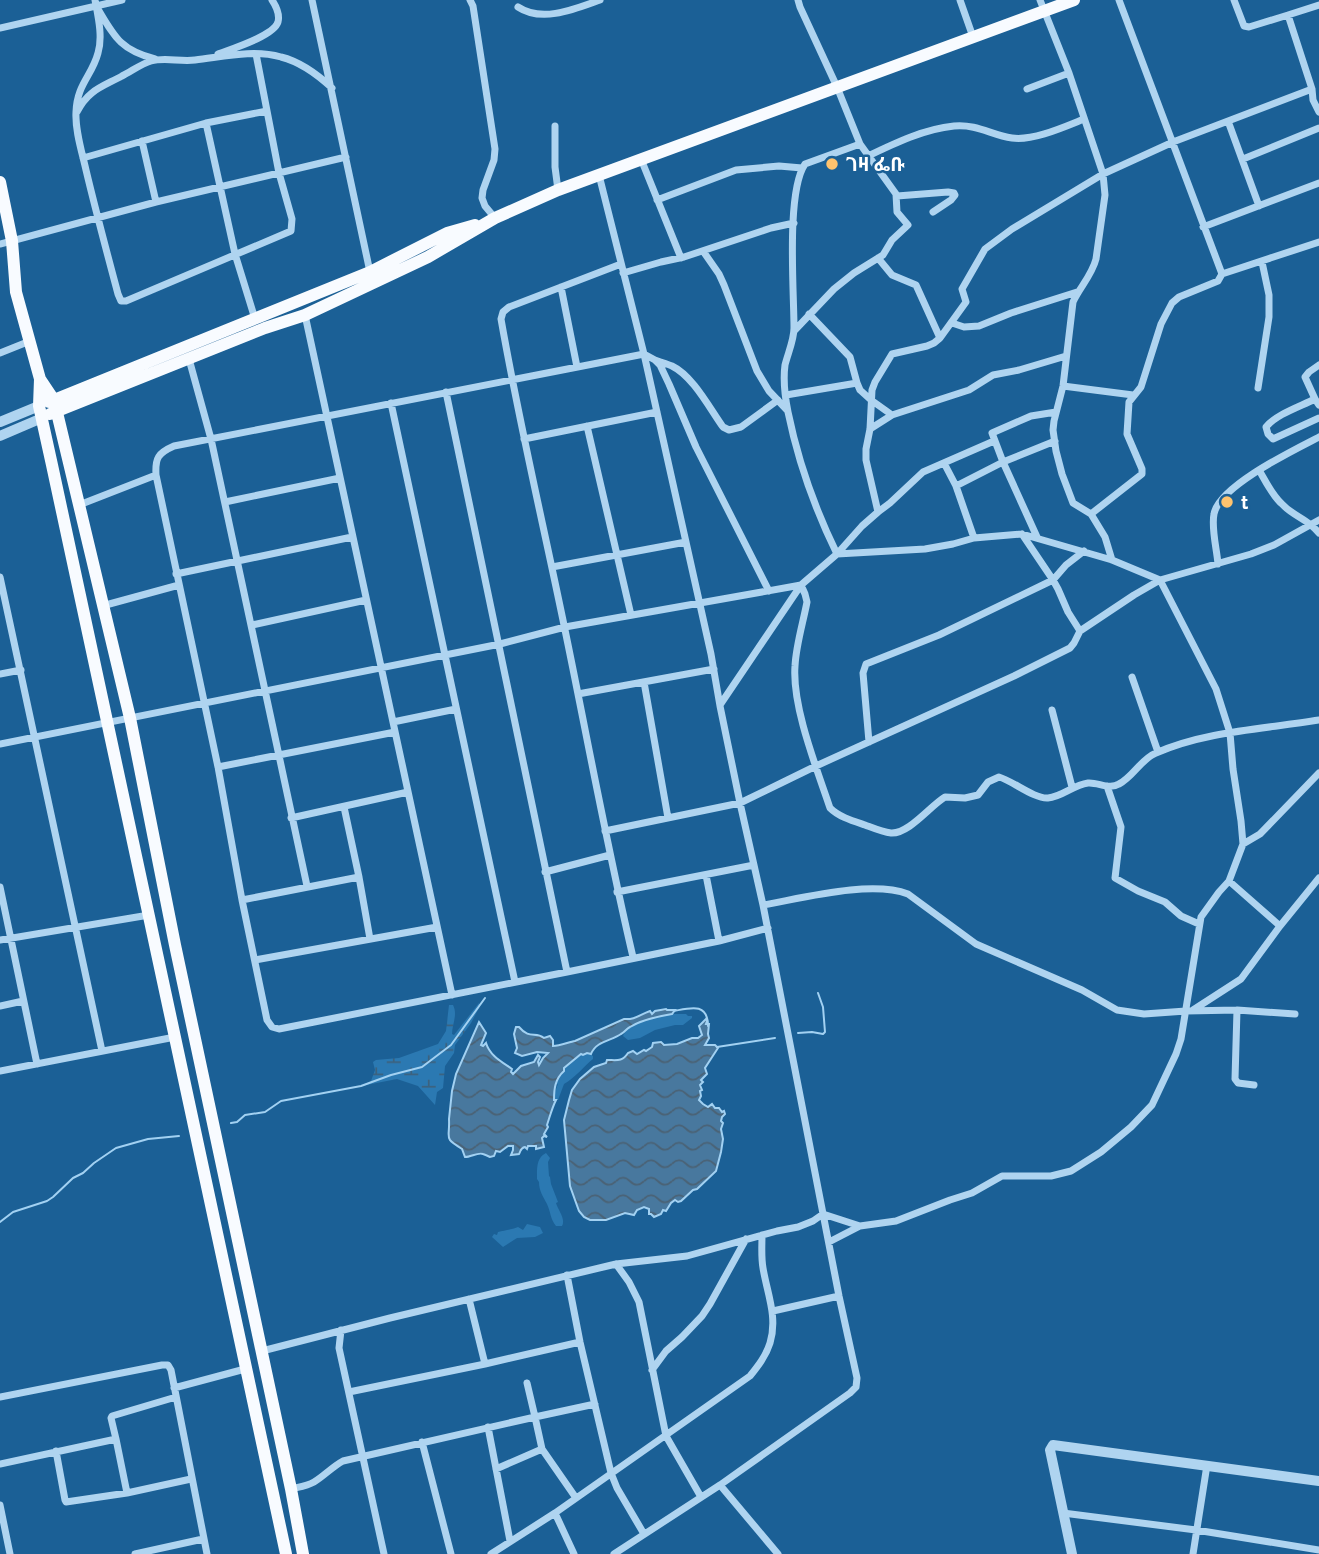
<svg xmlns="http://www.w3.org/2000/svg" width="1319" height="1554" font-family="Raleway,'Noto Sans Ethiopic',sans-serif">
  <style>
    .grass { fill: #2b79b2 }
    .wetland { fill: url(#wetland-marsh) }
    .water { fill: url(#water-waves); stroke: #a2d1f2; stroke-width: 2 }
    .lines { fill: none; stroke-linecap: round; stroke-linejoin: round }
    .stream { stroke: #a2d1f2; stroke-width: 2 }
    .minor { stroke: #afd4f0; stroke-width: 7 }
    .tertiary { stroke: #afd4f0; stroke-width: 10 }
    .primary { stroke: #f8fbff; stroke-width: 12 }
    .poi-dot { fill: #ffc36e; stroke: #1b6096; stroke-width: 2.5 }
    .labels { text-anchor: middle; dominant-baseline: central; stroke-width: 5; stroke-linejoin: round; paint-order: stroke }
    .poi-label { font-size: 19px; font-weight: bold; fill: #fff; stroke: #1b6096; text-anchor: start }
  </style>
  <defs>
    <pattern id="wetland-marsh" width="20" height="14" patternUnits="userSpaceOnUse" patternTransform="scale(1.75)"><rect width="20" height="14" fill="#2b79b2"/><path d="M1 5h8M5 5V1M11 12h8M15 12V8" fill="none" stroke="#3c627f"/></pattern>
    <pattern id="water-waves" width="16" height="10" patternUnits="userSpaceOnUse" patternTransform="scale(1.75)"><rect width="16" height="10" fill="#48789e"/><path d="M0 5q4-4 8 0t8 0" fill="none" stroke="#4a6275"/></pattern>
  </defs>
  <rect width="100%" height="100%" fill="#1b6096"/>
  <!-- grass -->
  <path class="grass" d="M671,1014H686L688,1016H692V1018L683,1025H675L655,1030L640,1038L628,1040L623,1036C629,1022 657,1016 671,1014Z
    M588,1053L593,1056V1059C584,1066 575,1078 564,1084L558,1100H554C554,1094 556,1089 558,1084L555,1085L564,1068L581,1054L582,1055Z
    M546,1153L550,1158L548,1162L549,1176L550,1177L551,1184L558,1202L556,1203C558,1210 566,1219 562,1226H556C550,1218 551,1213 547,1204C543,1196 539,1191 539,1182L537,1179C537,1169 536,1158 546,1153Z
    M527,1224L540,1227L543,1233L535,1237L517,1238L503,1247L492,1237L494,1234L497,1235L498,1232C505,1230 511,1230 518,1227L523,1230Z"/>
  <!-- wetland -->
  <path class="wetland" d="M479,1003L480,1006L471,1023L455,1045L454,1053L445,1066L443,1088L437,1092L435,1105L418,1086L397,1079L361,1086L371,1081L375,1070L373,1062L376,1060L399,1058L438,1044L446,1031L449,1005H453C458,1015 452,1024 452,1034L454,1035Z"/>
  <!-- water -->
  <path class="water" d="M666,1009L667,1010H675L672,1014C660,1016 641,1020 630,1027C626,1029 625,1032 621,1034C611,1041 596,1041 591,1054L587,1053L583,1055L581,1054L564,1068V1071C555,1079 554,1089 554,1100H556C552,1108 550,1116 547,1125L548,1127L544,1134L547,1137L544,1136L542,1138L544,1147L536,1149V1146H528L527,1149L525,1147C520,1148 521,1151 519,1154L511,1155L513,1150V1146H508L500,1152L496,1151L494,1156L490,1157C488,1156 486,1155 483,1154C478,1152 471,1157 465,1157L462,1149C443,1137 450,1140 449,1119L452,1091L456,1074L479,1022L486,1033L481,1045L483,1046L486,1043C490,1056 502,1062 512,1069L511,1072L513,1074L521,1066L534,1062L538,1055L540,1057L538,1062L539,1065L543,1058L548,1053L537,1052L522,1056L515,1053L517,1048L514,1034L516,1027H519C530,1040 535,1031 544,1038L550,1036L553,1040V1046C560,1046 569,1042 575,1041L624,1019C635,1020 639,1015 650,1011L652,1014L655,1011Z
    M706,1019L707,1021L706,1024H709L708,1034L709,1038L705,1045H715L718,1048L705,1068L707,1074L701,1080L703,1082L700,1085L702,1090L700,1091L701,1096L699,1100L703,1104L708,1107L712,1104L715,1108H719L722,1112L724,1111L725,1114L722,1117L721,1121L723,1123L721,1129L723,1139L721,1152L716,1171L697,1189L693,1190L681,1201L678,1202L675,1200L671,1203L666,1211L663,1210L661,1214L654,1217L651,1214H649V1209L644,1207L637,1210L634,1215L625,1213L606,1220H590L584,1217L579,1211L570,1186L564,1120L569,1100L572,1090L580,1079L594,1067L606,1063L607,1060C617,1060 622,1062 628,1053L633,1051L637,1054L644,1050L646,1051L652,1047L653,1043L661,1042L664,1045L677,1044L692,1038H698L702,1035L699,1026Z"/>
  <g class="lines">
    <!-- stream -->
    <path class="stream" d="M674,1011C690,1008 708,1002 708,1026
      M798,1033L812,1032L823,1034L825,1032L823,1007L818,993
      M717,1047L775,1038
      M231,1123L237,1122L245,1115L265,1112L281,1101L361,1086L391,1075L422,1067L451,1045L485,998
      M0,1222L13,1212L47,1201L53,1197L73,1178L83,1173L94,1163L116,1148L148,1139L179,1136"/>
    <!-- minor -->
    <path class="minor" d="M95,0C98,16 103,37 98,53C92,76 77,84 76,112C75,131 82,152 86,170C96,212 107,253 118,294L121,301H126L291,231L292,219L279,173L256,54
      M312,0L370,272
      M470,0L473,6L495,149L494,160L483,190L482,198L485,206L495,218
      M798,0L800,7L837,87L860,144L805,164C786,192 794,291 794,328C794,340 788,353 785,365C783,380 785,397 788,412C798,461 815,509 837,554L862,526L878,512L890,503L923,472L994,441
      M960,0L973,37
      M1040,0L1069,73L1103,174L1105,195L1096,259C1092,275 1080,287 1073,302L1063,386L1054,421L1053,430L1056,451L1062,474L1073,503L1091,514L1105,537L1112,560
      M1119,0L1222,274L1319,242
      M1234,0L1244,26L1249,27L1288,15L1312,89L1313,100L1319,112
      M518,7C542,23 575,9 600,0
      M98,9C115,38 121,50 155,59
      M1288,15L1319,5
      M0,28L122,0
      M218,54C231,49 274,36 278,22C280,14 276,6 272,0
      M1027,89L1069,73
      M77,112C88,90 102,87 122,76C132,71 141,64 151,61C165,57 180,62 195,60C222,57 253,49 281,57C301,62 317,74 332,88
      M1228,121L1259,206
      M206,123L235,254L255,319
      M555,126V167L558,190
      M142,141L156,202
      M868,156C895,143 924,129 954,126C978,124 991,135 1012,138C1033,141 1064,127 1084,119
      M83,158L206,123L267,111
      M641,159L681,258
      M1243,159L1319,128
      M599,175L644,354L711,654L720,706L740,803L763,905L839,1296L857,1378L856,1387L850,1393L720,1485L614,1554
      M897,196L948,192L954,193L955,195L951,200L933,212
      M657,200L736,170L779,166L802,168
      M1203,227L1319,183
      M0,244L156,202L346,157
      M703,251L719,274L724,285L757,371L769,391L787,410
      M878,258L892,275L916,285L940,338
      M621,264L509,307L503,312L501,319C519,422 543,523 564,625C587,736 607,847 633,957
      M623,273L661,262L684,257L771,228L794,223
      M561,287L577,367
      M809,314L850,357L857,383L860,390L871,400L892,415
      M305,315L452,995
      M952,323L964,327L979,326L1011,313L1077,292
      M794,331L834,289L854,273L883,255L892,240L908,225L897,212L896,194L860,144
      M0,353L30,341
      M189,359L211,439L307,886
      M655,360C661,362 667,364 672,366C693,376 710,409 723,427L729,430L741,427L778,400
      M1319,365L1309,372L1305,377L1315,399L1319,405
      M1063,386L1133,395
      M1258,388L1269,317V295L1262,262
      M446,392L567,972
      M786,395L857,383
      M1315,399C1299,407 1277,414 1266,427L1268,434L1273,439L1319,418
      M391,403L515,982
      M587,426L631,615
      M870,429L892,415L969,390L993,375L1019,370L1066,356
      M524,439L657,412
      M944,463L956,486L974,538
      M1259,470C1266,482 1272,495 1282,504C1294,517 1307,518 1319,533
      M956,486L1003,462L1055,441
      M225,502L340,478
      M79,505L156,475
      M878,512L866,460V449L870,429L872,390L875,382L892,354L927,346L934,343L940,338L966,302L962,289L985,249L1012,229L1103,174L1173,142L1312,89
      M1091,514L1142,474V469L1127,434L1129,402L1141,387L1161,324L1172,303L1179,297L1218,281L1222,274
      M1022,534L1053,580L1066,565L1084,551
      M1037,537L1003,462L992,433L1031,416L1056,412
      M1218,564C1217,550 1211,528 1214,514C1219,486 1294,450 1319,437
      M552,567L686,542
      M176,574L352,537
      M0,577L102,1051
      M102,606L179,585
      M252,625L366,600
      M0,674L21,670
      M1132,677L1158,752
      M644,682L668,818
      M578,694L714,669
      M720,705L801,585L837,554L925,549L953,544L974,538L1022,534L1112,560L1160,580L1216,689L1230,733L1233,769L1241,821L1243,844L1229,881L1219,892L1201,917L1181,1039L1176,1054L1152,1105L1131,1127L1101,1152L1071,1171L1051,1176H1002L972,1193L950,1200L896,1221L860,1226L829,1242
      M1052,710L1072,787
      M393,722L456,709
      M869,742L863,673L866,664L939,635L1053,580L1058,589L1068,612L1080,631
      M0,744L500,644L565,627L801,585L805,594L807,602C803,623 796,645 795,666C792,707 817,769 830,808C839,817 853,821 865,825C873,828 882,832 891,833C909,834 930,806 945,797L965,798L978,795L988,782L999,777C1013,781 1034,799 1048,798C1062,797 1073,785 1088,783C1098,782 1109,790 1119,784C1133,777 1141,759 1156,753C1206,731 1265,729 1319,720
      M218,767L395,732
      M1107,786L1121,827L1115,878L1138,891L1165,902L1181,916L1199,924
      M344,807L359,877L370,939
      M291,818L408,792
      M605,831L740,803L816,766L1014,676L1070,648L1074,643L1080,631L1134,595L1160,580L1251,554L1274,545L1319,520
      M1243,844L1260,834L1319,773
      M545,872L610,855
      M706,875L719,941
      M0,887L37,1064
      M617,892L754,865
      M242,900L359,877
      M763,905C803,898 871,880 908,894L976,944L1082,990L1117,1010L1144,1014L1186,1011L1237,1010L1295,1014
      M1280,926L1319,878
      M768,928L719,941L567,972L279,1029L272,1027L267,1020L242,900L218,767L156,475C155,458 158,453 174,446L644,354L655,360L660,365L669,384L696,447L769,591
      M0,940L149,915
      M255,960L437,927
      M0,1006L23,1001
      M1193,1010L1241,979L1280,926L1229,881
      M1237,1010L1235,1079L1238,1083L1254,1085
      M0,1071L175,1037
      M616,1264L629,1282L639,1302L666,1436L701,1497
      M567,1275L580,1342L611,1473L617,1488L644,1534
      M469,1299L485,1364
      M773,1311L839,1296
      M341,1330L339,1348L384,1554
      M262,1351L390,1318L616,1264L687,1256L777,1231L798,1227L813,1221L823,1214L860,1226
      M652,1370L666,1351L682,1337L702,1316L710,1304L746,1239
      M527,1383L535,1417L595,1404
      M174,1388L245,1369
      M349,1392L485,1364L580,1342
      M0,1397L162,1365H168L171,1370L207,1554
      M488,1427L510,1541
      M116,1439L111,1418L112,1416L176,1397
      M422,1442L451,1554
      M542,1449L576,1498
      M56,1451L65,1500L66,1502L127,1493L191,1479
      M0,1464L116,1439L127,1493
      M720,1485L778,1554
      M291,1489C299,1487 307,1486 314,1482C324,1476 332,1467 343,1461L535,1417L542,1449L496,1469
      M0,1505L10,1554
      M555,1513L574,1554
      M1063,1513L1196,1530L1319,1550
      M135,1554L203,1539
      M491,1554L555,1513L750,1376C758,1366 766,1356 770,1343C778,1317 767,1293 763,1268C761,1257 762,1246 762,1235
      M1193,1554L1207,1465"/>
    <!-- tertiary -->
    <path class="tertiary" d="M0,422L39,406
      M0,436L42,418
      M1072,1554L1050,1450L1053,1445L1319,1481"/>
    <!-- primary -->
    <path class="primary" d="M0,182L12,241L16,292L40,379L39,406L52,465L286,1554
      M40,379L54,400L130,718L175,945L291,1489L303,1554
      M49,402L370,272L447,233L475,225
      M50,414L265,328L305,315L428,257L495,218L558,190L1074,0"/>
  </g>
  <!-- markers -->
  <g class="poi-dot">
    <circle cx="832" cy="164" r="7"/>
    <circle cx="1227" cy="502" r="7"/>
  </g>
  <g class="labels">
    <!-- poi labels -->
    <g class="poi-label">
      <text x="846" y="164">ገዛ ፌቡ</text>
      <text x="1241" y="502">t</text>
    </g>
  </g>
</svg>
